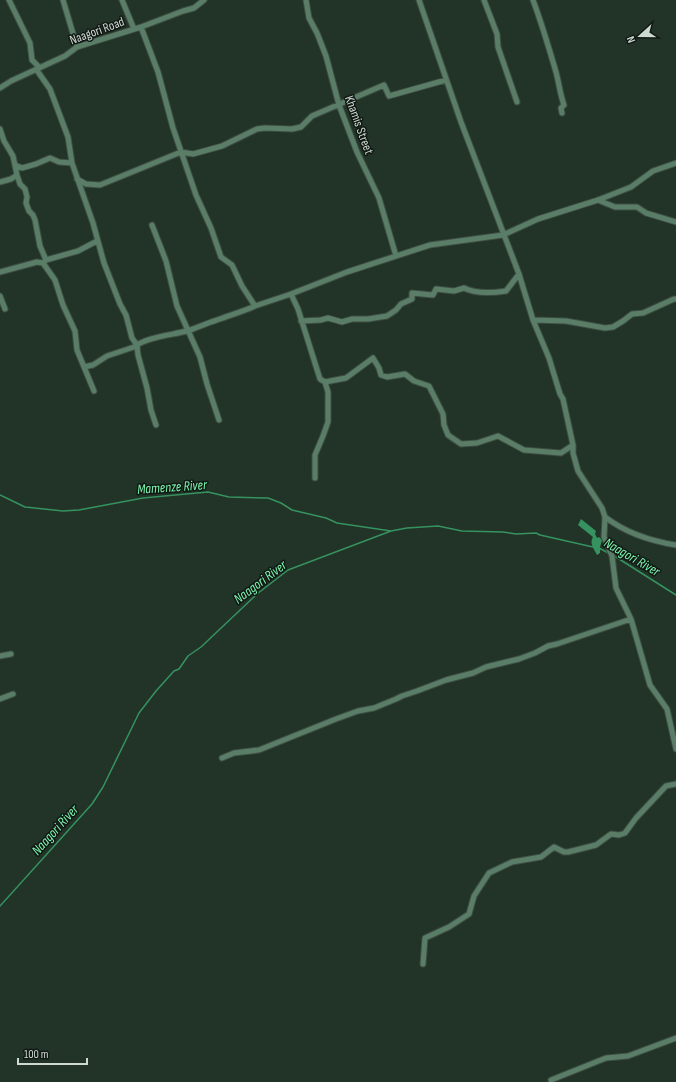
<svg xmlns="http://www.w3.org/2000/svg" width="676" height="1082" font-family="'Sofia Sans Condensed',sans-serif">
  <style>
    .water { fill: #369360 }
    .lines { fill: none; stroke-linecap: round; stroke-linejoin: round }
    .stream { stroke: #369360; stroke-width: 1.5 }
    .minor-casing { stroke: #3e4e43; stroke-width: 7 }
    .minor { stroke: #5a7d67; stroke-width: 5 }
    .labels { text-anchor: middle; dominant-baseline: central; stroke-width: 3; stroke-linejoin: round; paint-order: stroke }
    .street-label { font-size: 13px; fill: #ced9d1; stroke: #111914 }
    .water-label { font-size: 14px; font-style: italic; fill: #7df6af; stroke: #111914 }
  </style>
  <rect width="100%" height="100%" fill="#223328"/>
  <!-- water -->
  <path class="water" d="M581,519L596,531L595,534L597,538L599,537L602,540L600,547V553L597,555C594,549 589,543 593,537L578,525Z"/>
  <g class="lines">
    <!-- stream -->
    <path class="stream" d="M0,495L25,507L63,511L79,510L143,498L208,492L229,497L268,498L281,503L292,510L326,518L337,523L391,531
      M599,548L610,554
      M613,556L616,557L676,595
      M0,906L92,804L103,787L139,713L156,691L174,671L179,669L188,656L201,647L257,594L288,570L391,531L407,528L438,526L462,531L503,532L516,534L536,533L540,535L593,547"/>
    <defs>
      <path id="minor" d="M9,0L30,43L32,60L39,67
        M63,0L77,47
        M122,0L134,29
        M306,0L309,18L317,33L326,56L339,105L357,152L379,198L396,256
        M419,0L461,122L519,274L533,320L549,358L560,394L563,399L573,445V453L578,471L602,508L605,517L604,537L612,556L616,588L631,619L650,685L667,709L676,749
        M484,0L497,34L498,47L517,102
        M533,0C542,24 549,48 556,72C559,83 560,94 564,105L561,108L562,113
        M141,27L158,72L173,128L196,195L211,228L221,257L232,265L242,286L255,306L291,294L347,272L430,245L503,235L538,219L598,200L631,187L653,171L676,163
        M36,69L50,89L68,137L72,163L93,223L104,263L120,304L126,315L132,338L137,345L138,355L147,388L151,410L156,425
        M0,88L11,81L65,56L77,47L141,27L183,11L194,8L204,0
        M0,129L4,141L13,156L17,175L11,179L0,182
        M15,165L22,168L36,164L50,158L59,162L72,163
        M77,179L86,184L100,185L181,152L193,154L222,146L257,129L265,128L292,129L301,127L312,116L384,85L389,96L446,80
        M598,200L615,207H637L646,213L676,222
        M152,225L166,261L177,306L200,357L207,384L219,420
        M46,260L78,251L97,241
        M43,263L55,280L63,305L75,331L77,350L94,391
        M0,272L37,262L43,263L46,260L40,246L35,220L33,215L29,211L26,203L27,197L25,189L20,184L17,175
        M291,294L298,309L320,379L325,382L328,392V422L323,436L315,455V478
        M0,296L5,309
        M533,320L566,321L605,328L613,327L623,321L632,314L643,313L674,299H676
        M301,321L321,320L328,318L342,322L352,319H368L387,316L396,310L401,304L412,299V293L433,295L436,289L454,291L464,288C476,294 493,293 506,291L519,274
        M84,367L93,365L107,356L134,347C146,337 172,335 187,331C197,328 207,323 217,320C230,315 242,312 255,306
        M325,382L346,378L373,358L379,368L381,375L387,377L405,374L414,381L429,386L443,414L444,425L448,435L461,444L477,443L498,436L524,450L561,453L573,445
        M605,517C626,533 650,541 676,545
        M0,656L11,654
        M0,699L13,694
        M222,758L234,753L259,750L336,719L358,711L374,708L396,699L402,696L417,691L446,680L473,673L486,667L519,659L535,653L548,646L557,644L631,619
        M423,964L425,938L449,927L469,914L474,896L489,873L512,862L541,857L554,847L564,852H568L596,845L611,834L619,835L625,833L636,818L666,786L676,784
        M551,1080L606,1058L628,1056L676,1038"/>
    </defs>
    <!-- minor casing -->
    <use href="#minor" class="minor-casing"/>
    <!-- minor -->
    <use href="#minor" class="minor"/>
  </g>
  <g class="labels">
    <!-- street labels -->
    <g class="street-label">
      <text transform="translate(97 31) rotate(-20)">Naagori Road</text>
      <text transform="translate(359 125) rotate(70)">Khamis Street</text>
    </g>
    <!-- water labels -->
    <g class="water-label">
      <text transform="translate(172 487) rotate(-4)">Mamenze River</text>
      <text transform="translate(632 557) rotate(30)">Naagori River</text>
      <text transform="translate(260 582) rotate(-37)">Naagori River</text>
      <text transform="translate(55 830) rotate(-48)">Naagori River</text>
    </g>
  </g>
  <!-- north arrow -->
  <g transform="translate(640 36) rotate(249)" stroke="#111914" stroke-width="3" paint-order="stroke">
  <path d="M0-3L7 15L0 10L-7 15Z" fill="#ced9d1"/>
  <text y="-6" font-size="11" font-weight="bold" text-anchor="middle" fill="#ced9d1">N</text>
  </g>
  <!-- scale -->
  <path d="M18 1058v6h69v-6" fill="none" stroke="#ced9d1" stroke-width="2"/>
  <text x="24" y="1058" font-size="12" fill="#ced9d1" stroke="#111914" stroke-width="3" paint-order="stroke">100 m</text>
</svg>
